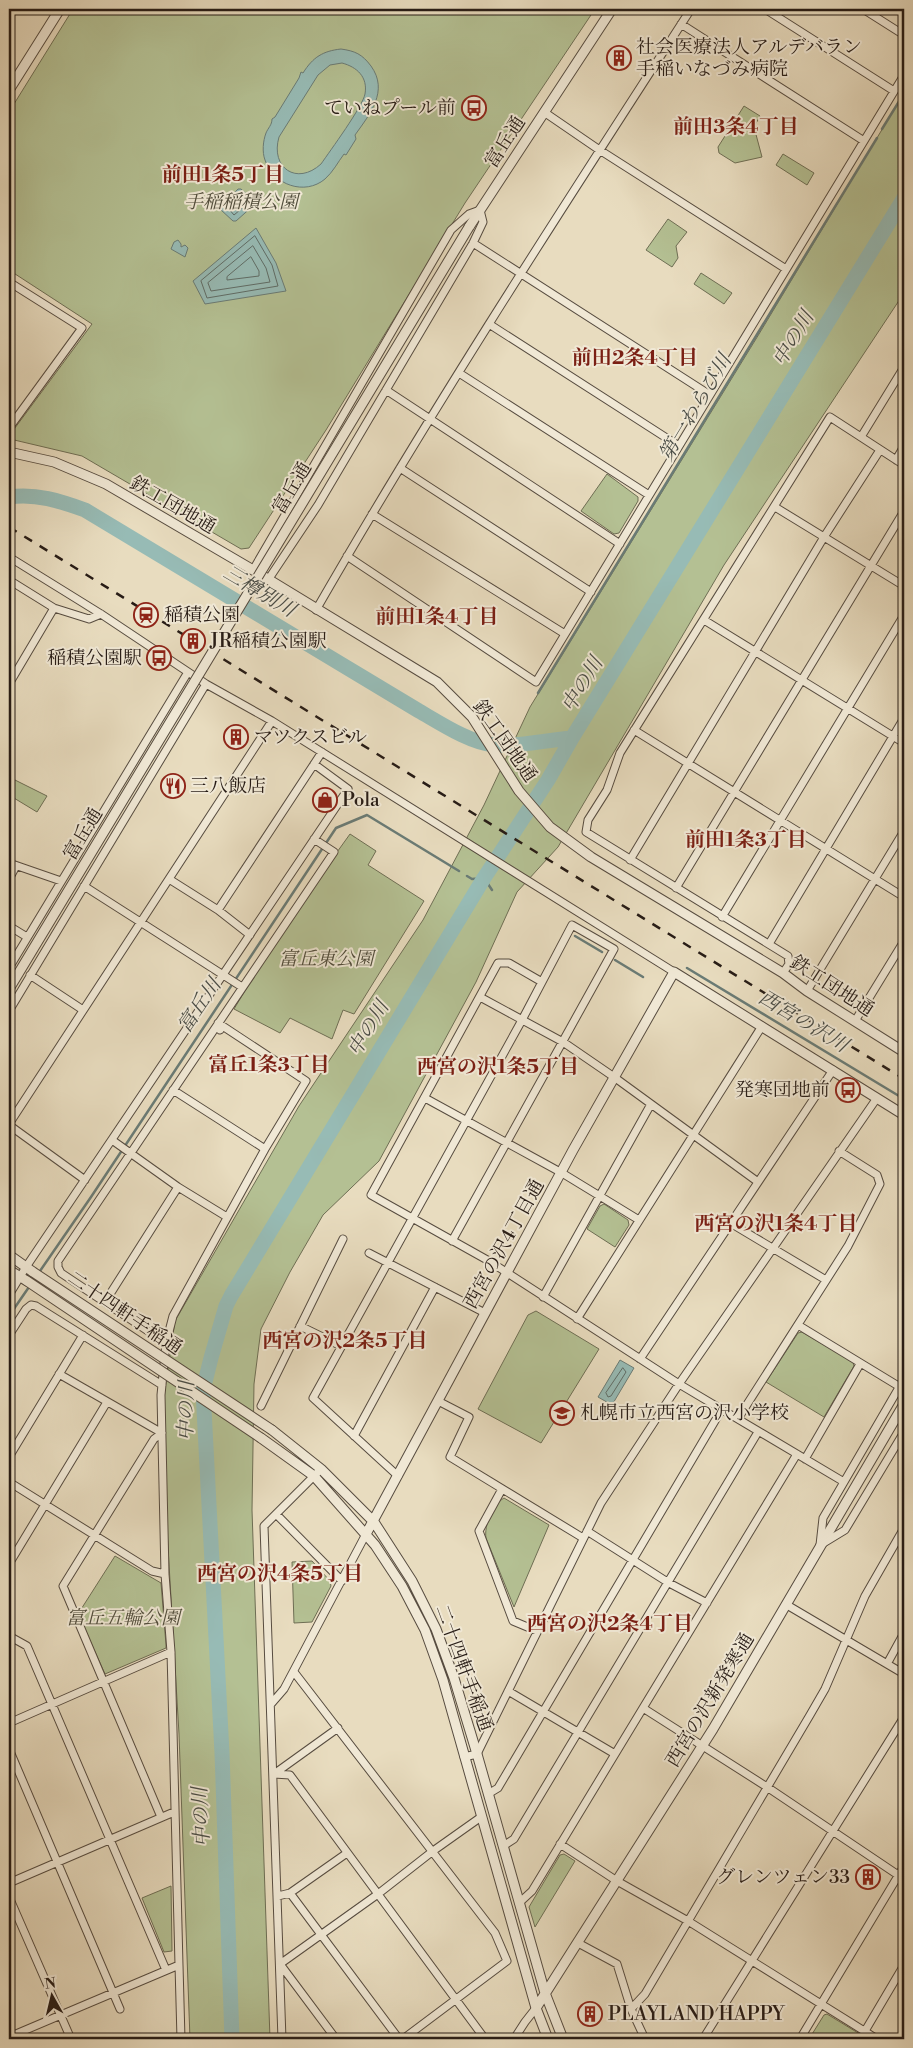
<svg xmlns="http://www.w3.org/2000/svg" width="913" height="2048" font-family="'Libre Bodoni','Noto Serif JP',serif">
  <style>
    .green { fill: #b4c093; stroke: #6e6e54 }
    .water { fill: #97bbb5; stroke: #6a7b75; fill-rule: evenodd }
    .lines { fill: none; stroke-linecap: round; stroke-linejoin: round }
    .shore { stroke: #5f6c66; stroke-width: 1 }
    .stream { stroke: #6a7b75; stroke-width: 2.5 }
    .river { stroke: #97bbb5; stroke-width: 15 }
    .minor-casing { stroke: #574c40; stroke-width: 9 }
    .tertiary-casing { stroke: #574c40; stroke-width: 11 }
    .minor { stroke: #f0e8d5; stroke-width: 7 }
    .tertiary { stroke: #f0e8d5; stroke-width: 9 }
    .rail { stroke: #271c16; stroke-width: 2.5; stroke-dasharray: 9 9; stroke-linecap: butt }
    .tertiary-bridge-casing { stroke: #574c40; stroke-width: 11; stroke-linecap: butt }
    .tertiary-bridge { stroke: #f0e8d5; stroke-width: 9 }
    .labels { text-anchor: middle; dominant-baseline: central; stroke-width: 4; stroke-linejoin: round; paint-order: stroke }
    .poi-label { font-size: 19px; fill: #271c16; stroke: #f0e8d5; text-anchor: start }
    .street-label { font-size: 19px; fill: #271c16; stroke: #f0e8d5 }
    .park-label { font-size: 19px; font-style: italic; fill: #514d3c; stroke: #f0e8d5 }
    .neighbourhood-label { font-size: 20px; font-weight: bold; fill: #7a1f14; stroke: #f0e8d5 }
    .water-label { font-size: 20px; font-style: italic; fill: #494c46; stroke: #f0e8d5 }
  </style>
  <rect width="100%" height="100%" fill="#e8dcbf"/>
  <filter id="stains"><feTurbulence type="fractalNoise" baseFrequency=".004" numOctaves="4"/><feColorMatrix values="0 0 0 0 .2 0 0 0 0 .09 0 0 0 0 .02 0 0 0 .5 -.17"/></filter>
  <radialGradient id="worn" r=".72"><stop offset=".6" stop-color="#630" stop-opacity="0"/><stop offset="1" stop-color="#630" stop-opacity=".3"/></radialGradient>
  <!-- green -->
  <path class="green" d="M73,9H595L465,203L326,430L249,548L241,549L82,456L10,439L9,436L92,324L9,270V112Z
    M904,93V293L724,565L558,847L517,892L476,982L379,1161L323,1215L290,1272L261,1329L254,1384L252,1510L270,2039H190L179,1734L167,1530L164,1395L175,1321L299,1106L423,920L484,805L530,707L759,334Z
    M744,106L760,116L754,127L762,157L735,163L719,153L718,147Z
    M783,154L814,173L807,185L776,165Z
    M668,219L687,232L676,246L678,258L672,267L646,250Z
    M701,273L732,293L724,304L694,284Z
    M607,474L638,497V501L619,533L614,534L581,511Z
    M9,777L47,796L37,812L9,795Z
    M350,834L376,851L368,865L424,901L354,1014L343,1010L332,1039L290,1018L280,1033L234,1009L284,926Z
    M604,1204L628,1220L629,1225L615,1247L587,1229L600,1206Z
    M536,1311L599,1349L541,1443L478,1409L528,1315Z
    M802,1332L853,1362L854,1366L824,1417L766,1382L798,1333Z
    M504,1498L549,1525L514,1607L486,1538C484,1526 492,1505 504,1498Z
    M115,1556L161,1583L166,1645V1648L105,1674L78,1614Z
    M312,1561L330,1581L331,1586L312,1622L294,1623L292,1562Z
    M564,1854L575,1861L535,1927L529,1907L560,1855Z
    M171,1886L172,1951L164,1952L142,1898Z
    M827,2014L868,2039H809L824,2015Z"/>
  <!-- water -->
  <path class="water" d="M341,49C355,51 362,54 371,66C389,91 370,114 355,135L356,139L346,155L344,154C338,162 333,172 325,179C305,196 273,185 265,160C262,152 263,141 266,133C268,128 272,125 272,119L275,117L299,78L301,72L303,73C313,57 323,51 341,49ZM342,63C357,67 368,77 365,94C363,106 330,151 321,164C297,186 270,168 279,137L318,75L330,65Z
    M238,189H241L255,202L254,205L236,221H233L221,210V207Z
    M256,228L276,263L286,291L205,304L193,281Z
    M178,240L181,244V247L185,245L188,248L185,257L171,249L174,242Z
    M620,1360L634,1368L612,1405L598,1397Z"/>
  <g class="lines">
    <!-- shore -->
    <path class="shore" d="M239,196H242L247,204L234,215L228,208Z
      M255,236L272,265L278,286L207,298L201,281Z
      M253,246L266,268L270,282L211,291L208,283Z
      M251,257L259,271V276L227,280V277Z
      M623,1368L626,1372L611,1396L608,1397L606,1393Z"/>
    <!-- stream -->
    <path class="stream" d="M882,129L903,95L904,88
      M538,693L877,138
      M467,876L472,879L484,878L492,890
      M575,936L602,952
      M615,960L643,977
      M687,968L904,1099
      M9,1316L91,1197L336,828L367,815L459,871"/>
    <!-- river -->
    <path class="river" d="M9,497C36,493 60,501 85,510L419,711C440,723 470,743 494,745C519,747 546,740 572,738
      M232,2039L222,1753L203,1390L211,1358L226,1306L231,1296L484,878L548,780L572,738L904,198"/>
    <defs>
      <path id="minor" d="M765,9L894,91
        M863,9L904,35
        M681,24L864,141
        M544,112L598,149L786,269
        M473,243L710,395
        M9,282L82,328L9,428
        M489,324L679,446
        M459,373L649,495
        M386,390L620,544
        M861,437L904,367
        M896,460L904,446
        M400,468L591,592
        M775,507L904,586
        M372,514L565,634
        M347,556L536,682L904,75
        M9,557L101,614L206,684L272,721L674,972
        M253,570L451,230L469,214L480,210L483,222L473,243L318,505L268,580
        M9,580L54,608L89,619L101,614
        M316,610C434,405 563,207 691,9
        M704,620L904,743
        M9,684L54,608
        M634,730L904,897
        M630,860L824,537L880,450
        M9,863L61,881
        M9,879L16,866
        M169,879L218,910L250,935
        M84,886L242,987
        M676,888L904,511
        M218,910L322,752
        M722,917L904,615
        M9,926L27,937
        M769,944L904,718
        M9,968L188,672
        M783,973L789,964L788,956L586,832L588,820L607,790L620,753L830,417L904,465
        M30,975L83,1010
        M542,982L509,963H498L371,1195L489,1261L679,1384L844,1482
        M807,991L904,831
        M480,997L563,1042L614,1077L758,1182
        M9,1011L206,684
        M855,1021L904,941
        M173,1090L265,1149
        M425,1098L562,1173L639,1220
        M9,1124L272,721
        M9,1125L85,1180
        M112,1140L178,1187L227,1217
        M732,1224L826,1280
        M369,1253L485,1313
        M9,1295L26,1267L348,789L314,764
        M543,1297L651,1104
        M105,1302L178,1187
        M577,1319L762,1026
        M798,1325L900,1387
        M300,1326L341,1346
        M9,1335L26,1309L31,1305L36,1306L162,1385
        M166,1343L61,1273L58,1267V1261L334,852L314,839
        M640,1359L833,1070
        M59,1374L162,1433L154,1439L63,1586L161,1817
        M438,1401L469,1417L450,1457L583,1538
        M261,1406L343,1239
        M739,1417L848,1246L880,1184L877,1175L839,1151
        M354,1436L435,1287
        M9,1457L83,1335
        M805,1459L860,1364
        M398,1476L313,1398L522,1020L572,925L614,949L452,1241
        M9,1482L152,1571L165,1574
        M502,1489L479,1531L513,1621L537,1631
        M276,1514L342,1581
        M587,1531L669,1583L707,1603
        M822,1544L845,1530L904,1432
        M820,1545L823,1518L904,1379
        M9,1564L107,1402
        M787,1605L904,1674
        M9,1636L27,1646L166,1970
        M887,1664L904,1633
        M294,1672L495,1933L507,1961L403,2039
        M508,1691L615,1754
        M271,1704L284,1689L366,1534
        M643,1708L767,1787L904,1879
        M9,1723L171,1652
        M9,1749L120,2009
        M464,1757L477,1754L601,1503L679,1384L877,1098
        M274,1774L290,1775L485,2039
        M274,1774L338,1728
        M488,1794L498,1788L722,1409
        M560,1844L617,1881L688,1921L877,2039
        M503,1846L514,1839L758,1432
        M9,1883L174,1812
        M290,1893L399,2039
        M278,1896L290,1893L347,1853
        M9,1897L71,2039
        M519,1903L532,1891L797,1454
        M578,1943L617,1964L631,2009L645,2039
        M179,1965L181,2039
        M631,2009L645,1994L810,1715L825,1689L865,1596L904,1528
        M865,2031L904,1965
        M9,2037L179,1965L171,1652L165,1574L161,1395L166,1343L173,1316L265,1149L306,1081L218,1023L220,1030
        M282,2039L264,1526L321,1469
        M336,2039L280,1964L378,1894L433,1851L481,1817
        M514,2039L525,2022L536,2008
        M703,2039L904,1717
        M800,2039L904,1866"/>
      <path id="tertiary" d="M9,90L60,9
        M469,227L612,9
        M9,452L54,462L106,484L253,570L437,682L472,717L519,791L550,827L591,857L783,973L807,991L904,1052
        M9,1255L33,1272
        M9,1270L27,1281
        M272,1430L321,1469L374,1522L412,1581L436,1629L454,1678L477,1754L545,1993L563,2039
        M261,1438L314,1476L375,1545L402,1586L425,1630L443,1680L536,2008L548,2039
        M366,1534L573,1150L674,972L904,1115
        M536,2008L713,1729L904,1404"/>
    </defs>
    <!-- minor casing -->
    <use href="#minor" class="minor-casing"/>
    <!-- tertiary casing -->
    <use href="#tertiary" class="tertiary-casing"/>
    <!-- minor -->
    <use href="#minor" class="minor"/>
    <!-- tertiary -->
    <use href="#tertiary" class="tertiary"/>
    <!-- rail -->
    <path class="rail" d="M9,527L904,1079"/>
    <defs>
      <path id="tertiary-bridge" d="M9,989L469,227
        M33,1272L272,1430
        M27,1281L261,1438"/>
    </defs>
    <!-- tertiary-bridge casing -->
    <use href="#tertiary-bridge" class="tertiary-bridge-casing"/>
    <!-- tertiary-bridge -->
    <use href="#tertiary-bridge" class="tertiary-bridge"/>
  </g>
  <!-- icons -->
  <defs>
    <symbol id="building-ring" viewBox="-11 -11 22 22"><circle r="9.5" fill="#f0e8d5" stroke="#8f2418" stroke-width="1.5"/><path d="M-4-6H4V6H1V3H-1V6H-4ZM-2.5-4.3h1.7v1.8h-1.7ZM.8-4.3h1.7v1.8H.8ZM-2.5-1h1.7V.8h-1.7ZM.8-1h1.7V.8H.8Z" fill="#8f2418"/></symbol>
    <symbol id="bus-ring" viewBox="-11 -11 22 22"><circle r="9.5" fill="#f0e8d5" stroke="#8f2418" stroke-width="1.5"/><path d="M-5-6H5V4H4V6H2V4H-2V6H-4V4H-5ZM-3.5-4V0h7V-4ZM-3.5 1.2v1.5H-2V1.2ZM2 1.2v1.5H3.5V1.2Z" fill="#8f2418"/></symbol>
    <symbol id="station-ring" viewBox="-11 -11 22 22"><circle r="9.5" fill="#f0e8d5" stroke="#8f2418" stroke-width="1.5"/><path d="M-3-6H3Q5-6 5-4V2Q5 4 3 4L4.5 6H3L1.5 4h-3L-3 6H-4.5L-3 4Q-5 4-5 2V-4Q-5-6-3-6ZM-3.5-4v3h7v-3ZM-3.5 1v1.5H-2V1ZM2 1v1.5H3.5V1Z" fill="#8f2418"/></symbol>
    <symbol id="restaurant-ring" viewBox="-11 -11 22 22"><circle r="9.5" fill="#f0e8d5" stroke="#8f2418" stroke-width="1.5"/><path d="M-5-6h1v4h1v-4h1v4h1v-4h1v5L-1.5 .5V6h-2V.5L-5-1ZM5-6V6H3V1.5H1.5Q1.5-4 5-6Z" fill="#8f2418"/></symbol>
    <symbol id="shop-ring" viewBox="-11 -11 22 22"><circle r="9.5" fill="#f0e8d5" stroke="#8f2418" stroke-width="1.5"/><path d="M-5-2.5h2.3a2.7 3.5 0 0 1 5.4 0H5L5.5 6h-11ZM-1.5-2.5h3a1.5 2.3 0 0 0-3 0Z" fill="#8f2418"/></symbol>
    <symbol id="school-ring" viewBox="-11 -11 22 22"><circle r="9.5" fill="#f0e8d5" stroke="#8f2418" stroke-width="1.5"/><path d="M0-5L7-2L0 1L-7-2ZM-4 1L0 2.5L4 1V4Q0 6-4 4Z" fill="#8f2418"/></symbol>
  </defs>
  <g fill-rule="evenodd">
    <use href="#building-ring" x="605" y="44" width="28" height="28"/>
    <use href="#bus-ring" x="460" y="94" width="28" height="28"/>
    <use href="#station-ring" x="132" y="601" width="28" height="28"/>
    <use href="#building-ring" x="179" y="627" width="28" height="28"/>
    <use href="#bus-ring" x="145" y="644" width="28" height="28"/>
    <use href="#building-ring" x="222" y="723" width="28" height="28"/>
    <use href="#restaurant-ring" x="159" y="772" width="28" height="28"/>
    <use href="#shop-ring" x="311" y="786" width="28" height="28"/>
    <use href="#bus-ring" x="834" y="1076" width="28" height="28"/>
    <use href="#school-ring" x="548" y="1399" width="28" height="28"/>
    <use href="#building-ring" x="854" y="1863" width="28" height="28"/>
    <use href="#building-ring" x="576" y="2000" width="28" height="28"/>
  </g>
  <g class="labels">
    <!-- poi labels -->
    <g class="poi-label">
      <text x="636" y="47">社会医療法人アルデバラン<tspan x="636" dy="22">手稲いなづみ病院</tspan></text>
      <text x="456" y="108" text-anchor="end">ていねプール前</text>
      <text x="164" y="615">稲積公園</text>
      <text x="210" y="641">JR稲積公園駅</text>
      <text x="142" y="658" text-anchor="end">稲積公園駅</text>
      <text x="254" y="737">マツクスビル</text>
      <text x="190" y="786">三八飯店</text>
      <text x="342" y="800">Pola</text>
      <text x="830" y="1090" text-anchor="end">発寒団地前</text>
      <text x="580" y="1413">札幌市立西宮の沢小学校</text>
      <text x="850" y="1877" text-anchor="end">グレンツェン33</text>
      <text x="608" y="2014">PLAYLAND HAPPY</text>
    </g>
    <!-- street labels -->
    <g class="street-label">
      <text transform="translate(505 142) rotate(-57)">富丘通</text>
      <text transform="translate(292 488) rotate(-59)">富丘通</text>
      <text transform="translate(173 505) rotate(30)">鉄工団地通</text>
      <text transform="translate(505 741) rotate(55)">鉄工団地通</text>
      <text transform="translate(83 834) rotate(-59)">富丘通</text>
      <text transform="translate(832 986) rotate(33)">鉄工団地通</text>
      <text transform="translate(504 1244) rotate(-61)">西宮の沢4丁目通</text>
      <text transform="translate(125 1313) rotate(34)">二十四軒手稲通</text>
      <text transform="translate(464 1668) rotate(70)">二十四軒手稲通</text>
      <text transform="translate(710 1700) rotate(-59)">西宮の沢新発寒通</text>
    </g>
    <!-- park labels -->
    <g class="park-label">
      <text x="241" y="202">手稲稲積公園</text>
      <text x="326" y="959">富丘東公園</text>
      <text x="123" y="1618">富丘五輪公園</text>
    </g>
    <!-- neighbourhood labels -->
    <g class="neighbourhood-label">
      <text x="736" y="127">前田3条4丁目</text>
      <text x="223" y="175">前田1条5丁目</text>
      <text x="635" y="358">前田2条4丁目</text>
      <text x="437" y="617">前田1条4丁目</text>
      <text x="746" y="840">前田1条3丁目</text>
      <text x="269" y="1065">富丘1条3丁目</text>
      <text x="498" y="1067">西宮の沢1条5丁目</text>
      <text x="776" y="1224">西宮の沢1条4丁目</text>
      <text x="345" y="1341">西宮の沢2条5丁目</text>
      <text x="280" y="1574">西宮の沢4条5丁目</text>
      <text x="610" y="1624">西宮の沢2条4丁目</text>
    </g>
    <!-- water labels -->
    <g class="water-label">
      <text transform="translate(794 339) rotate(-59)">中の川</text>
      <text transform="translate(696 408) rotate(-59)">第一わらび川</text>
      <text transform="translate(259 592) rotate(31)">三樽別川</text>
      <text transform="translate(583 685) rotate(-59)">中の川</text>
      <text transform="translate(200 1006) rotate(-56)">富丘川</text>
      <text transform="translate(803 1022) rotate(31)">西宮の沢川</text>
      <text transform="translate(369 1029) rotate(-59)">中の川</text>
      <text transform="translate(187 1411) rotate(-89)">中の川</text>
      <text transform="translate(202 1817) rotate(-93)">中の川</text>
    </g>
  </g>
  <!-- margin -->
  <rect width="913" height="2048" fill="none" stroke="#e8dcbf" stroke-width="30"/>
  <rect x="10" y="10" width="893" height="2028" fill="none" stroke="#271c16" stroke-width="2.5"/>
  <rect x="15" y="15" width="883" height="2018" fill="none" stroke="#271c16"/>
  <!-- north arrow -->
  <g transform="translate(52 1996) rotate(352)" stroke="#f0e8d5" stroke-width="4" paint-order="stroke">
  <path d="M0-4L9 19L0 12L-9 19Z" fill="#271c16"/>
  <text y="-8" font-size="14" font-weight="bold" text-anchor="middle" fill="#271c16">N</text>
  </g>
  <rect width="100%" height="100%" filter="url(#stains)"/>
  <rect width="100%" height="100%" fill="url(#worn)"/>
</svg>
